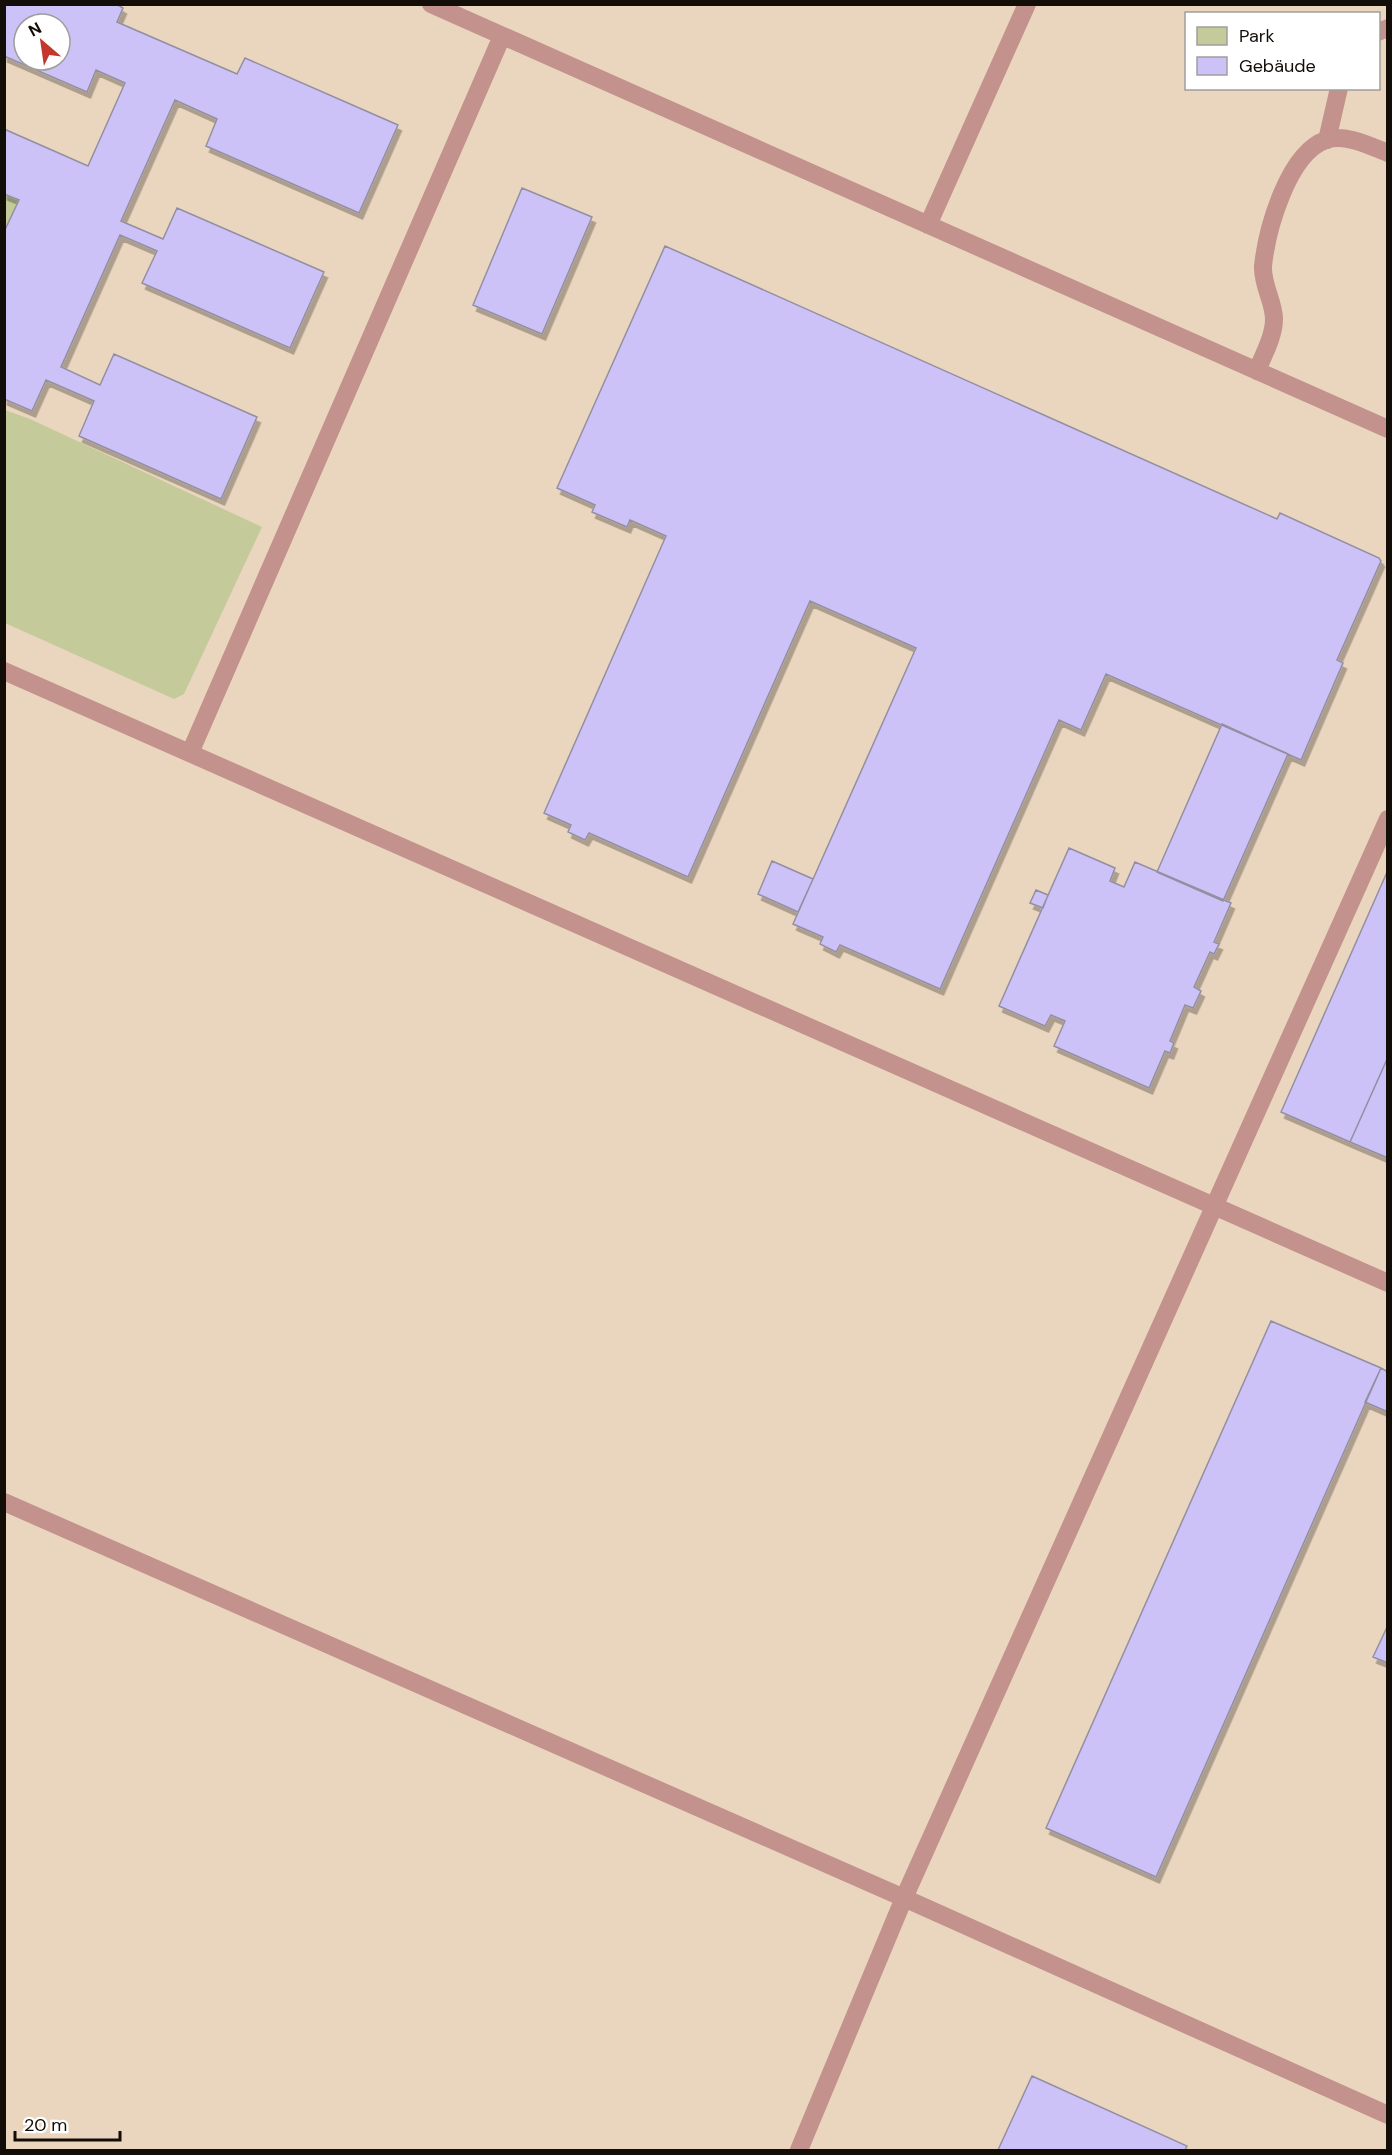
<svg xmlns="http://www.w3.org/2000/svg" width="1392" height="2155" font-family="'DM Sans',sans-serif">
  <style>
    .built { fill: #ead6bf; fill-rule: evenodd }
    .green { fill: #c4ca99 }
    .building { fill: #ccc2f7; stroke: #938fa2; stroke-width: 1.5; fill-rule: evenodd; filter: url(#shadow) }
    .lines { fill: none; stroke-linecap: round; stroke-linejoin: round }
    .lane { stroke: #c3928d; stroke-width: 18 }
  </style>
  <defs>
    <filter id="shadow"><feDropShadow dx="3.5" dy="6" stdDeviation="0" flood-color="#0004"/></filter>
  </defs>
  <rect width="100%" height="100%" fill="#f4e4d3"/>
  <!-- built -->
  <path class="built" d="M5,5H1387V2150H5ZM1186,14H1378V88H1186ZM24,24H60V60H24Z"/>
  <!-- green -->
  <path class="green" d="M5,194L19,200L5,232Z
    M5,410L30,419L262,527L184,694L174,699L5,623Z"/>
  <!-- building -->
  <path class="building" d="M4,4H116L123,8L117,22L237,74L245,58L398,125L359,213L206,146L217,119L175,100L121,221L163,239L177,208L324,272L290,348L142,283L157,251L120,235L61,367L100,385L114,354L257,417L221,499L79,436L94,401L46,380L32,411L4,399V232L19,200L4,194V129L88,166L125,83L96,70L87,92L4,56ZM24,24H60V60H24Z
    M522,188L592,217L542,334L473,305Z
    M665,246L1277,519L1280,513L1379,558L1381,561L1337,660L1343,663L1301,760L1106,674L1081,730L1059,720L940,989L840,945L836,952L820,944L823,937L793,924L916,648L810,601L688,877L589,833L585,840L568,832L571,825L544,813L666,536L630,520L627,527L592,512L595,505L557,488Z
    M1222,724L1288,754L1223,901L1157,872Z
    M1069,848L1115,868L1110,881L1124,887L1135,862L1231,903L1214,942L1219,944L1214,954L1210,952L1194,987L1201,991L1193,1008L1185,1005L1170,1041L1174,1043L1170,1053L1165,1051L1149,1088L1054,1046L1065,1021L1051,1015L1045,1026L999,1006Z
    M772,861L813,879L798,912L758,894Z
    M1388,870V1057L1350,1142L1281,1112Z
    M1036,890L1048,895L1043,908L1030,903Z
    M1388,1057V1158L1350,1142Z
    M1271,1321L1381,1368L1156,1877L1046,1828Z
    M1381,1368L1388,1372V1412L1365,1402Z
    M1388,1625V1663L1373,1657Z
    M1032,2076L1187,2146L1185,2150H998Z"/>
  <g class="lines">
    <!-- lane -->
    <path class="lane" d="M431,4L1388,429
      M1378,32L1388,28
      M1327,140L1339,88
      M928,225L1027,4
      M1257,371C1263,355 1274,337 1274,319C1274,302 1262,285 1263,266C1267,229 1288,153 1326,140C1345,133 1370,146 1388,153
      M4,671L1388,1283
      M190,753L502,36
      M1388,819L904,1898L1388,2115
      M4,1502L904,1898L799,2150"/>
  </g>
  <!-- border -->
  <rect width="1392" height="2155" fill="none" stroke="#120d07" stroke-width="12"/>
  <!-- legend -->
  <rect x="1185" y="12" width="195" height="78" fill="#ffffff" stroke="#a09e9c" stroke-width="1.5"/>
  <rect x="1197" y="27" width="30" height="18" fill="#c4ca99" stroke="#a09e9c" stroke-width="1.5"/>
  <text x="1239" y="42" font-size="18" fill="#120d07">Park</text>
  <rect x="1197" y="57" width="30" height="18" fill="#ccc2f7" stroke="#a09e9c" stroke-width="1.5"/>
  <text x="1239" y="72" font-size="18" fill="#120d07">Gebäude</text>
  <!-- north arrow -->
  <g transform="translate(42 42) rotate(331)"><circle r="28" fill="#ffffff" stroke="#a09e9c" stroke-width="1.5"/>
  <path d="M0-4.5L10 22L0 15L-10 22Z" fill="#c4372c"/>
  <text y="-9" font-size="16" font-weight="bold" text-anchor="middle" fill="#120d07">N</text>
  </g>
  <!-- scale -->
  <path d="M15 2131v9h105v-9" fill="none" stroke="#120d07" stroke-width="3"/>
  <text x="24" y="2131" font-size="18" fill="#120d07" stroke="#ffffff" stroke-width="4.5" paint-order="stroke">20 m</text>
</svg>
